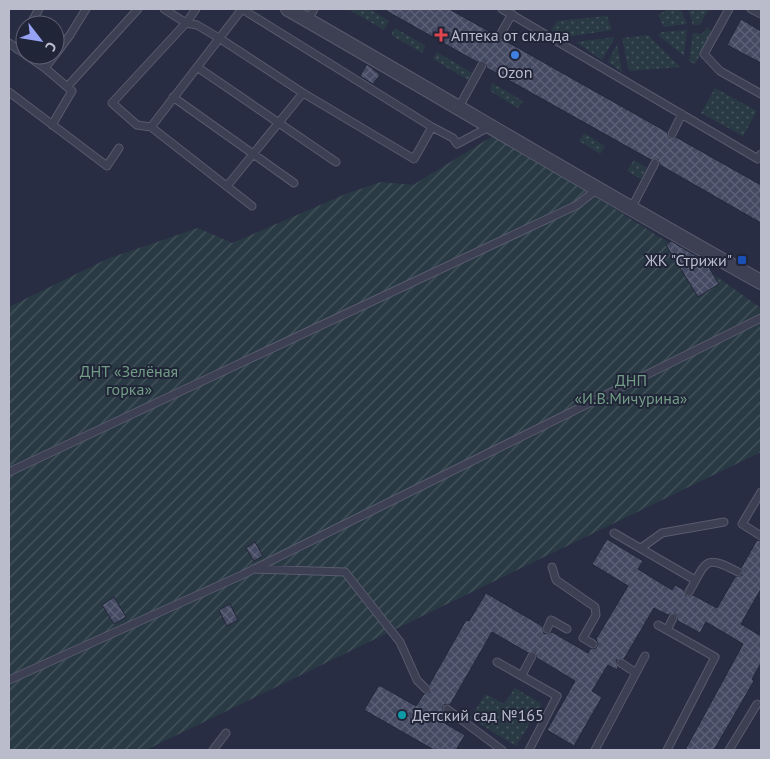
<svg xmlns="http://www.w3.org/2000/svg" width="770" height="759" font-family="'PT Sans',sans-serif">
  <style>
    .grass { fill: url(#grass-dots) }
    .garden { fill: url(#garden-furrows) }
    .building { fill: url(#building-cross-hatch); stroke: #23273a }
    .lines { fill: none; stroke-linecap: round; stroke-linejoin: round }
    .service-casing { stroke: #585b6d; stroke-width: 9 }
    .minor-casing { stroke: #585b6d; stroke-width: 16 }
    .service { stroke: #3d4053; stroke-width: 7 }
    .minor { stroke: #3d4053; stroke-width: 14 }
    .health-dot { fill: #e0444e; stroke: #212538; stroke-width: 2 }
    .shop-dot { fill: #3f7fe0; stroke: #212538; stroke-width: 2 }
    .transit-dot { fill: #1a4fb4; stroke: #212538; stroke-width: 2 }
    .culture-dot { fill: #0f9aa8; stroke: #212538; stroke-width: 2 }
    .labels { text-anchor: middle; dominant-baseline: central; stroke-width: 4; stroke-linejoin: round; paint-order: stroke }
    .poi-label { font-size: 16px; fill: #babccc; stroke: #212538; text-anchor: start }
    .park-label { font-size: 16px; fill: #729c86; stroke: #212538 }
  </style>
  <defs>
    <pattern id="grass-dots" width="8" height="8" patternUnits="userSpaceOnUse" patternTransform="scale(1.25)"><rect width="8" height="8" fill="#2a3a44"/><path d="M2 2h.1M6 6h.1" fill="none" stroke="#47555e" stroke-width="1.8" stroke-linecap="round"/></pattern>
    <pattern id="garden-furrows" width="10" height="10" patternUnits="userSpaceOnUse" patternTransform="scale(1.25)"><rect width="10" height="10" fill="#2a3a44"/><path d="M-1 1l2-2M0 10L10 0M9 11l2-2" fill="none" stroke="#47555e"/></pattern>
    <pattern id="building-cross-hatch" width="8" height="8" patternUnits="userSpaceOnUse" patternTransform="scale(1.25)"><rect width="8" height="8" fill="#454a63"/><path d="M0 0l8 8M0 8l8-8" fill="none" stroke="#5e6278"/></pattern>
  </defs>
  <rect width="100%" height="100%" fill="#282d43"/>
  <!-- grass -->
  <path class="grass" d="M348,9H369L389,21L384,30Z
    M669,9H680L687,24L664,27L658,15Z
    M688,9H709L700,25H693Z
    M607,16L612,30L567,37L551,30L557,21Z
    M395,28L426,46L422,53L391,35Z
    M707,28L713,32L695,64L689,61L693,33L702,34Z
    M687,30L684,56L658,35L662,32Z
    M648,35L680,67L629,71L622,38Z
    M615,37L602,60L576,42Z
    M617,44L622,72L608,62Z
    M437,52L472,73L468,80L433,59Z
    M492,83L523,101L518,108L490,91Z
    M715,88L757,111L743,136L701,113Z
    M584,133L605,146L600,154L579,141Z
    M634,160L647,168L641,179L627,171Z
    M515,688L542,704L516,746L470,718L486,694L504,704Z"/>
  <!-- garden -->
  <path class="garden" d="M496,134L669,243L761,308V452L146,750H9V307L107,259L198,228L232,243L348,193L381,182L413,185Z"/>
  <!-- building -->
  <path class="building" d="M383,9H449L494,34L497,42L504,40L667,132L669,138L676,137L761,185V223L660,165L658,159L651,160L487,68L485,61L477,62Z
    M741,19L761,31V63L727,45Z
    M367,64L380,75L373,84L360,76Z
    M671,241L705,261L719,284L698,297L666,245Z
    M607,539L643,561L638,569L672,590L675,585L684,590L686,596L693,595L717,608L735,577L742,575L741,568L757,540L761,541V589L741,624L761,636V663L752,679L754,681L714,750H685L743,644L706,622L700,633L678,621L676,614L668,615L654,608L624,659L616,660L618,668L617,670L608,665L592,691L602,697L574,746L547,730L575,681L537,658L535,652L528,653L492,632L450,705L445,704L442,708L445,714L441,721L465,735L456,750H434L364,710L379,685L416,706L424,694L430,692L429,685L466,620L469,621L486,593L542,626L544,634L552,632L588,653L590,649L596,648L598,644L596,639L628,586L592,564Z
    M255,542L263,556L254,561L246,548Z
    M114,597L126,617L114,624L102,605Z
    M230,604L238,620L227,626L219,610Z"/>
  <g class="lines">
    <defs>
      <path id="service" d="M164,9L186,23L197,25L219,38L303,93L414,159L432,127
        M196,9L186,23L112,103L137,125L151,127L252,206
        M242,9L432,127L453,138L457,144L491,126
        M502,9L758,159L761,154
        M729,9L704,54L720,71L761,94
        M751,9L761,14
        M308,20L314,9
        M30,25L39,9
        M499,37L512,14
        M9,43L25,54
        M17,49L25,35
        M26,55L45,68L55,55
        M55,55L70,35L86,9
        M197,67L336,162
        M45,68L72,91L52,125
        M67,87L138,9
        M9,92L107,166L119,148
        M173,97L294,183
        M459,107L482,65
        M151,127L242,9
        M672,134L682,114
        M227,186L303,93
        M631,209L655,163
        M9,472L577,205L596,190
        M761,492L742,524L761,536
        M614,533L695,580
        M641,548L662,533L724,522
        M552,567L556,580L595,607L596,615L583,638L593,644
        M253,569L345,572L400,642L417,680L426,689
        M689,592C707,561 704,554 738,572
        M658,625L715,657L667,750
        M547,629L551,620L567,629
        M667,630L673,618
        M497,662L557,696L529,750
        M636,673L645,656
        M522,675L532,656
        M9,680L242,575L761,318
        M447,709L502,750
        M213,750L226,733
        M595,750L636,673L621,663
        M729,750L757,704"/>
      <path id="minor" d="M288,9C446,99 602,194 761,282"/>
    </defs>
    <!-- service casing -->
    <use href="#service" class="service-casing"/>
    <!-- minor casing -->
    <use href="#minor" class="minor-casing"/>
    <!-- service -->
    <use href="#service" class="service"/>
    <!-- minor -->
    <use href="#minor" class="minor"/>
  </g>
  <!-- markers -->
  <path class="health-dot" d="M438.5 27.5h5v5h5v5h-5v5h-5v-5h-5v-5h5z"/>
  <circle class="shop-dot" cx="515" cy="55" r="5"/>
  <rect class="transit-dot" x="737" y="255" width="10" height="10" rx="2.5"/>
  <circle class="culture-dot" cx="402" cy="715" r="5"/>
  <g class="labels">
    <!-- poi labels -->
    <g class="poi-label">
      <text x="451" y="35">Аптека от склада</text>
      <text x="515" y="72" text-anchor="middle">Ozon</text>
      <text x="732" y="260" text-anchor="end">ЖК "Стрижи"</text>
      <text x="412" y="715">Детский сад №165</text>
    </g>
    <!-- park labels -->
    <g class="park-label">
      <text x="129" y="371">ДНТ «Зелёная<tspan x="129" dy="18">горка»</tspan></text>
      <text x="631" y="380">ДНП<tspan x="631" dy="18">«И.В.Мичурина»</tspan></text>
    </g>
  </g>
  <!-- border -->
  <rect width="770" height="759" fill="none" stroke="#babccc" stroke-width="20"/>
  <!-- north arrow -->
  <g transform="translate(40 40) rotate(121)"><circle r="24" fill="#212538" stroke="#5e6173"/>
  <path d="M0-4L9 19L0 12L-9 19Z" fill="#96a3f5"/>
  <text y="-8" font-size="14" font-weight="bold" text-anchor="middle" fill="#babccc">С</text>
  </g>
</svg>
